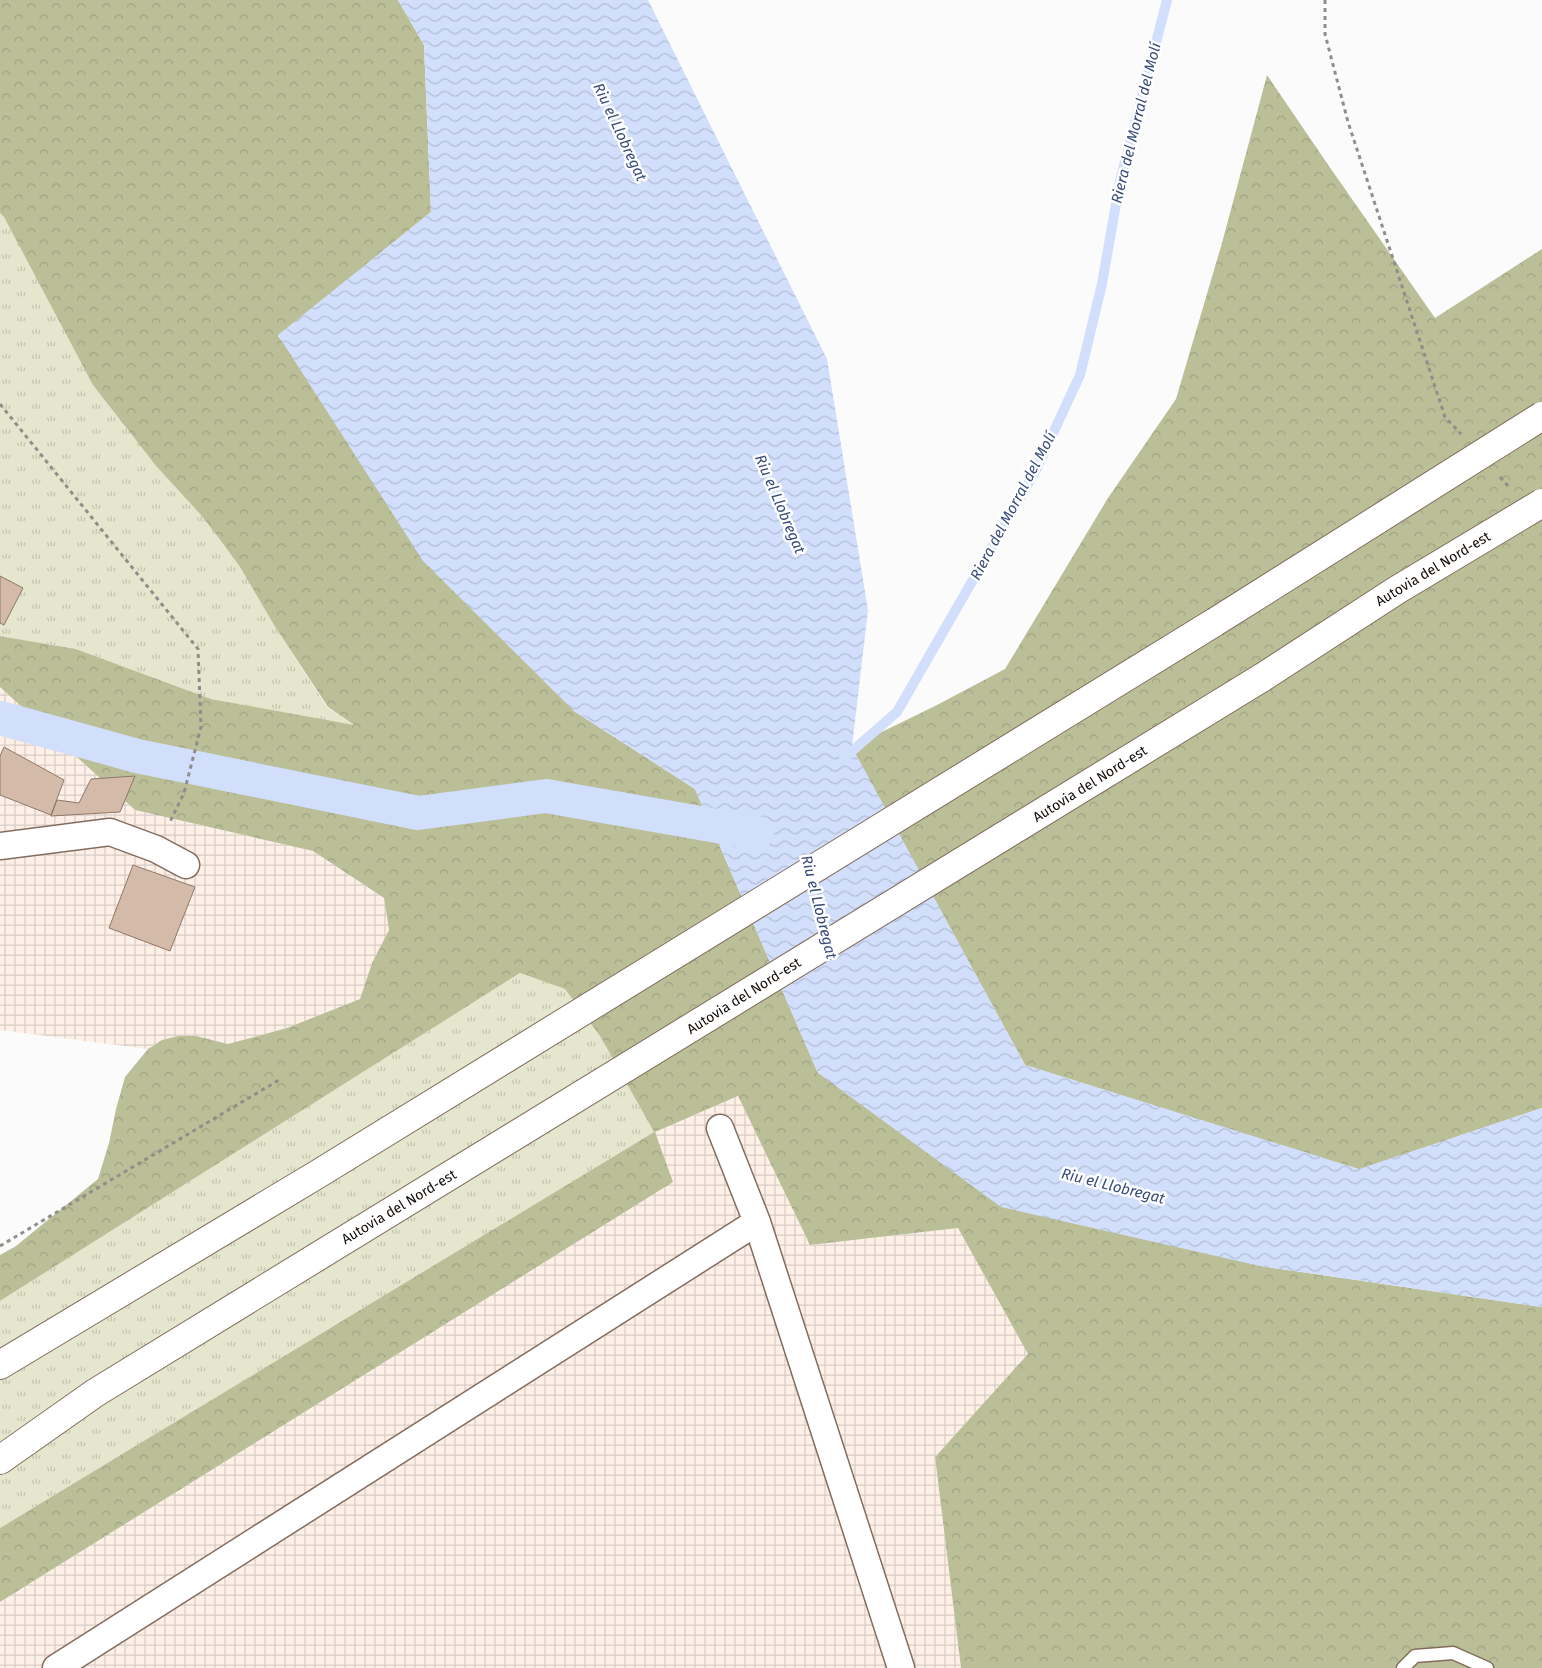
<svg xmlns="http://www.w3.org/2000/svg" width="1542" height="1668" font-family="'Fira Sans',sans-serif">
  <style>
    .industrial { fill: url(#industrial-grid) }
    .grass { fill: url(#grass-tufts) }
    .forest { fill: url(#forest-crowns) }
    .water { fill: url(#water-waves) }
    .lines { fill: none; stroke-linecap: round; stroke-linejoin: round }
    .stream { stroke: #d1dffc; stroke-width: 10 }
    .canal { stroke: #d1dffc; stroke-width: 34 }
    .building { fill: #d3baa9; stroke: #8f7869 }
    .lane-casing { stroke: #836c5d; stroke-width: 15 }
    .street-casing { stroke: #836c5d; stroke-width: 29 }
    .highway-casing { stroke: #836c5d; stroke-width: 30 }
    .path { stroke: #918d8b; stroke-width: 3; stroke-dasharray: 4 4; stroke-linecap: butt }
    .lane { stroke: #fff; stroke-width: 12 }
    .street { stroke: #fff; stroke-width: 26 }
    .highway { stroke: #fff; stroke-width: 28 }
    .highway-bridge-casing { stroke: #836c5d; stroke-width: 30; stroke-linecap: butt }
    .highway-bridge { stroke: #fff; stroke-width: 28 }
    .labels { text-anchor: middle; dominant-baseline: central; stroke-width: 5; stroke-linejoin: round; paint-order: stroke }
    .street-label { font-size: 14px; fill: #120a05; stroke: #fff }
    .water-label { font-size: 15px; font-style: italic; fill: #374c7b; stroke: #fff }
  </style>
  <defs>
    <pattern id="industrial-grid" width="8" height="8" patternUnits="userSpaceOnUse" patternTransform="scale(1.25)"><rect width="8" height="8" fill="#fef0e7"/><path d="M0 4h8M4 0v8" fill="none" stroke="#d9ccc5"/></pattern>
    <pattern id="grass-tufts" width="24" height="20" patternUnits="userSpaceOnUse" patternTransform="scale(1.25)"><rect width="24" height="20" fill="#e4e7cd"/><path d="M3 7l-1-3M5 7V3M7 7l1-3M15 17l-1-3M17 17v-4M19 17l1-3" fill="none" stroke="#c3c5af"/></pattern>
    <pattern id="forest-crowns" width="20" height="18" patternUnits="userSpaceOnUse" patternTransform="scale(1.25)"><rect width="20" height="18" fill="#bbbf98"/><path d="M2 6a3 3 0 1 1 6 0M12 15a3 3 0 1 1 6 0" fill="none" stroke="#a0a382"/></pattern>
    <pattern id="water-waves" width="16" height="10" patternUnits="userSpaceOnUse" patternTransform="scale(1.25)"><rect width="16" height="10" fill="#d1dffc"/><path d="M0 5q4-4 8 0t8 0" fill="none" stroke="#b2bed6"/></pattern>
  </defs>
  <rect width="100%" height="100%" fill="#fbfbfb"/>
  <!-- industrial -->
  <path class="industrial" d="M0,687L135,810L313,851L384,898L389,930L372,963L360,999L287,1028L228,1044L196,1036H178L162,1040L148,1049L0,1030Z
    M738,1096L810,1245L958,1228L1028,1354L935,1457L961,1668H0V1602L672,1182L654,1132Z"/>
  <!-- grass -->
  <path class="grass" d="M0,213L4,217L114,412L156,466L201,515L221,541L240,567L274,625L327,707L355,726L211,699L76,649L0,636Z
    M520,973L565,989L600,1036L654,1132L0,1528V1301Z"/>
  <!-- forest -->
  <path class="forest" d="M0,0H398L424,45L431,212L278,336L574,711L695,789L818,1073L1260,1266L1542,1307V1668H961L935,1457L1028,1354L958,1228L810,1245L738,1096L655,1132L673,1182L0,1602V1528L654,1132L600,1036L565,989L520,973L0,1301V1255L16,1246L98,1179L109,1143L116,1109L125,1077L148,1049L162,1040L178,1036H196L228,1044L287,1028L360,999L372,963L389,930L384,898L313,851L135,810L0,687V636L76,649L211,699L354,725L328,707L274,625L240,567L221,541L201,515L156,466L93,385L4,217L0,213Z
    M1267,75L1331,169L1435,318L1542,249V1108L1359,1170L1025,1065L851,747L937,705L1005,669L1108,498L1176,399L1222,243Z"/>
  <!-- water -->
  <path class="water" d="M398,0H648L827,359L868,610L852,747L1025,1065L1359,1169L1542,1108V1307L1260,1266L1001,1207L818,1073L695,789L574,711L423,561L278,335L431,212L424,45Z"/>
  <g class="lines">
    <!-- stream -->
    <path class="stream" d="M844,758L897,712L1036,470L1080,375L1102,284L1120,181L1167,0"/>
    <!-- canal -->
    <path class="canal" d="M0,718L137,756L418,813L546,796L757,833"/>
  </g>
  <!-- building -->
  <path class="building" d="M0,576L23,588L4,625L0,623Z
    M4,747L64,780L51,815L0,795V756Z
    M135,776L120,812L51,816L57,800L79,803L91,779Z
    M133,865L195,887L170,951L109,928Z"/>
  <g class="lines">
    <defs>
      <path id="lane" d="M1403,1668L1415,1656L1453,1653L1487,1668"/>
      <path id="street" d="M0,846L110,832L156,849L186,865
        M757,1222L901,1668
        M56,1668L757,1222L720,1128"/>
      <path id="highway" d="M0,1365L318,1174L1215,622
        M0,1460L95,1393L1263,677"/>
    </defs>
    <!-- lane casing -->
    <use href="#lane" class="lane-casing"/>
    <!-- street casing -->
    <use href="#street" class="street-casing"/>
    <!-- highway casing -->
    <use href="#highway" class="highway-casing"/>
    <!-- path -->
    <path class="path" d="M1325,0V34L1348,122L1445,417L1461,434
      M0,404L198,649L201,727L184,793L169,824
      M1500,477L1509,487
      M0,1246L279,1080"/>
    <!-- lane -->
    <use href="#lane" class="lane"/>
    <!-- street -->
    <use href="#street" class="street"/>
    <!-- highway -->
    <use href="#highway" class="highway"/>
    <defs>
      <path id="highway-bridge" d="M1215,622L1542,416
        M1263,677L1397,590L1542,503"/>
    </defs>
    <!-- highway-bridge casing -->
    <use href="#highway-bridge" class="highway-bridge-casing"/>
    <!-- highway-bridge -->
    <use href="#highway-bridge" class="highway-bridge"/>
  </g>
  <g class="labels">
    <!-- street labels -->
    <g class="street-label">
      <text transform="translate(1433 569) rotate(-31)">Autovia del Nord-est</text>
      <text transform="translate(1090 784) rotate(-32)">Autovia del Nord-est</text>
      <text transform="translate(744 996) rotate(-32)">Autovia del Nord-est</text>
      <text transform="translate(399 1207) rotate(-31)">Autovia del Nord-est</text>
    </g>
    <!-- water labels -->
    <g class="water-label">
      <text transform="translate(1136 123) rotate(-76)">Riera del Morral del Molí</text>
      <text transform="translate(620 132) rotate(65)">Riu el Llobregat</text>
      <text transform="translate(780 504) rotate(67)">Riu el Llobregat</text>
      <text transform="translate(1013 506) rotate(-62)">Riera del Morral del Molí</text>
      <text transform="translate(819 907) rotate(76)">Riu el Llobregat</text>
      <text transform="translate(1113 1186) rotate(14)">Riu el Llobregat</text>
    </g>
  </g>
</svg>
